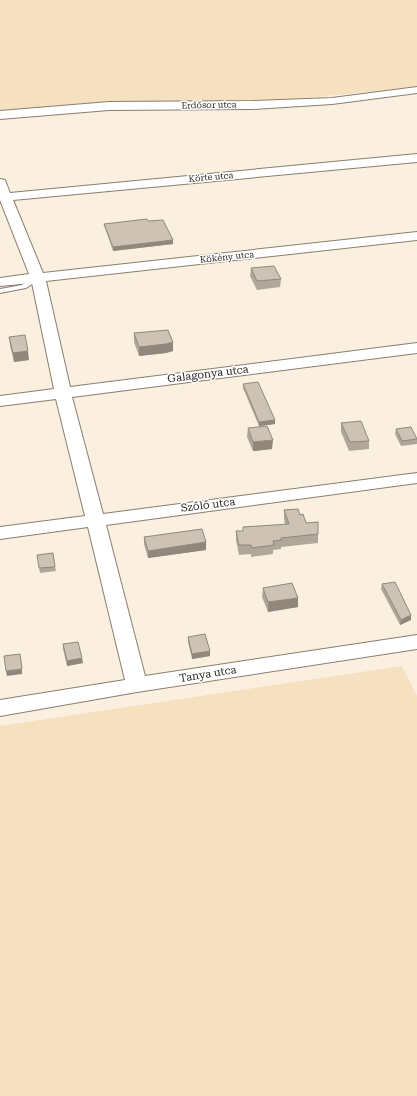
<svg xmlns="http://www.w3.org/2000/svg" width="417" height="1096" font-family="'Roboto Serif',serif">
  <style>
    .green { fill: #f5e0c0 }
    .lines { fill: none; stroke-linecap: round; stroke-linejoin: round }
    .lane-casing { stroke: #887e6f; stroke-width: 2 }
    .street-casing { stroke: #887e6f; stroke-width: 2 }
    .lane { fill: #fff; fill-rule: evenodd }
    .street { fill: #fff; fill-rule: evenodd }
    .wall { fill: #b0a79a }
    .shaded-wall { fill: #90887d }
    .building { fill: #cdc2b3; stroke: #90887d }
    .labels { text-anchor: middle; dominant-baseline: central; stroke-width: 3; stroke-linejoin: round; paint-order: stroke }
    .far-street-label { font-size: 9px; fill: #2d2923; stroke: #fff }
    .street-label { font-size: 11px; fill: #2d2923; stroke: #fff }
  </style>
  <rect width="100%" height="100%" fill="#fbf0df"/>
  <!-- green -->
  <path class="green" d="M0,0H417V86C279,105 139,106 0,112Z
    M402,666L417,696V1096H0V726Z"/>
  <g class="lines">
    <defs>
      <path id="lane" d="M38,276L41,278L40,279L26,288L0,293V289L22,285Z"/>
      <path id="street" d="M417,87V93L332,104L252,109L109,110L0,119V111L109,102L252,101L332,98Z
        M417,154V162L13,200L43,273L417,232V240L46,281L70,387L417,343V353L72,397L103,514L417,473V483L106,525L145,676L417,635V649L137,692L0,716V700L125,680L88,527L0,539V527L85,516L56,399L0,406V396L54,389L32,283L0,286V278L29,274L0,200V179L5,180L10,193Z"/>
    </defs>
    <!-- lane casing -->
    <use href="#lane" class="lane-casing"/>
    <!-- street casing -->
    <use href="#street" class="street-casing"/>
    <!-- lane -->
    <use href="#lane" class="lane"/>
    <!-- street -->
    <use href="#street" class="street"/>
  </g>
  <!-- wall -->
  <path class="wall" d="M148,221L173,240V244L113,251L105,228L104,224Z
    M251,268L281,279L280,287L257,290L250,276Z
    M134,333L173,342V351L166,353L139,356L134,342Z
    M9,337L29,360L14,362L10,346Z
    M243,384L275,420V424L259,426L243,388Z
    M341,423L369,441V449L349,451L341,432Z
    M248,428L272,449L253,451L247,437Z
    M396,429L417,439V444L401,446L395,434Z
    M284,510L300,515L306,523L318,534V543L281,547V549L273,550V554L251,557V554L239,555L236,540V531H243V527L285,525L284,519Z
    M144,537L206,550L148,558L144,544Z
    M37,555L55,567L56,571L40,573Z
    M382,584L411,620L400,625L381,589Z
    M263,588L298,607L268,612L262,597Z
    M188,637L210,656L192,659L188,642Z
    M63,644L83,663L67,666L63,649Z"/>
  <!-- shaded-wall -->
  <path class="shaded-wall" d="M173,240V244L113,251V247Z
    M173,342V351L166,353L139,356V347Z
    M28,351L29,360L14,362L13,353Z
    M275,420V424L259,426V422Z
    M273,440L272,449L253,451V442Z
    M206,542V550L148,558V551Z
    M298,598V607L268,612V602Z
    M411,615V620L400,625L401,620Z
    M210,651V656L192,659V654Z
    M82,658L83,663L67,666V661Z
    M22,669V674L7,676L6,671Z"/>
  <!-- building -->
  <path class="building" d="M147,219L148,221L163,220L173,240L113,247L104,224Z
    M274,266L281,279L257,281L251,268Z
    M168,330L173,342L166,344L139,347L134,333Z
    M25,335L28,351L13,353L9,337Z
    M258,382L275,420L259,422L243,384Z
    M361,421L369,441L350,442L341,423Z
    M267,426L273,440L253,442L248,428Z
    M411,427L417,439L402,441L396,429Z
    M298,509L300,515L303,514L306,523L318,522V534L281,538V540L273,541L274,545L252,548L251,545H239L236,531H243V527L289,524L284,510Z
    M202,529L206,542L148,551L144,537Z
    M53,553L55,567L39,568L37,555Z
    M395,582L411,615L401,620L382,584Z
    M292,583L298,598L268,602L263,588Z
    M205,634L210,651L192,654L188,637Z
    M78,642L82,658L67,661L63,644Z
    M20,654L22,669L6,671L4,656Z"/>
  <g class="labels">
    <!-- far-street labels -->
    <g class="far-street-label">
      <text transform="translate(209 105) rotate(-1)">Erdősor utca</text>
      <text transform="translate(211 177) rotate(-5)">Körte utca</text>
      <text transform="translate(227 257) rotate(-6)">Kökény utca</text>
    </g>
    <!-- street labels -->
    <g class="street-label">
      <text transform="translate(208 374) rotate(-7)">Galagonya utca</text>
      <text transform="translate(208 505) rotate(-7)">Szőlő utca</text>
      <text transform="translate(208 674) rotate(-9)">Tanya utca</text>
    </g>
  </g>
</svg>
